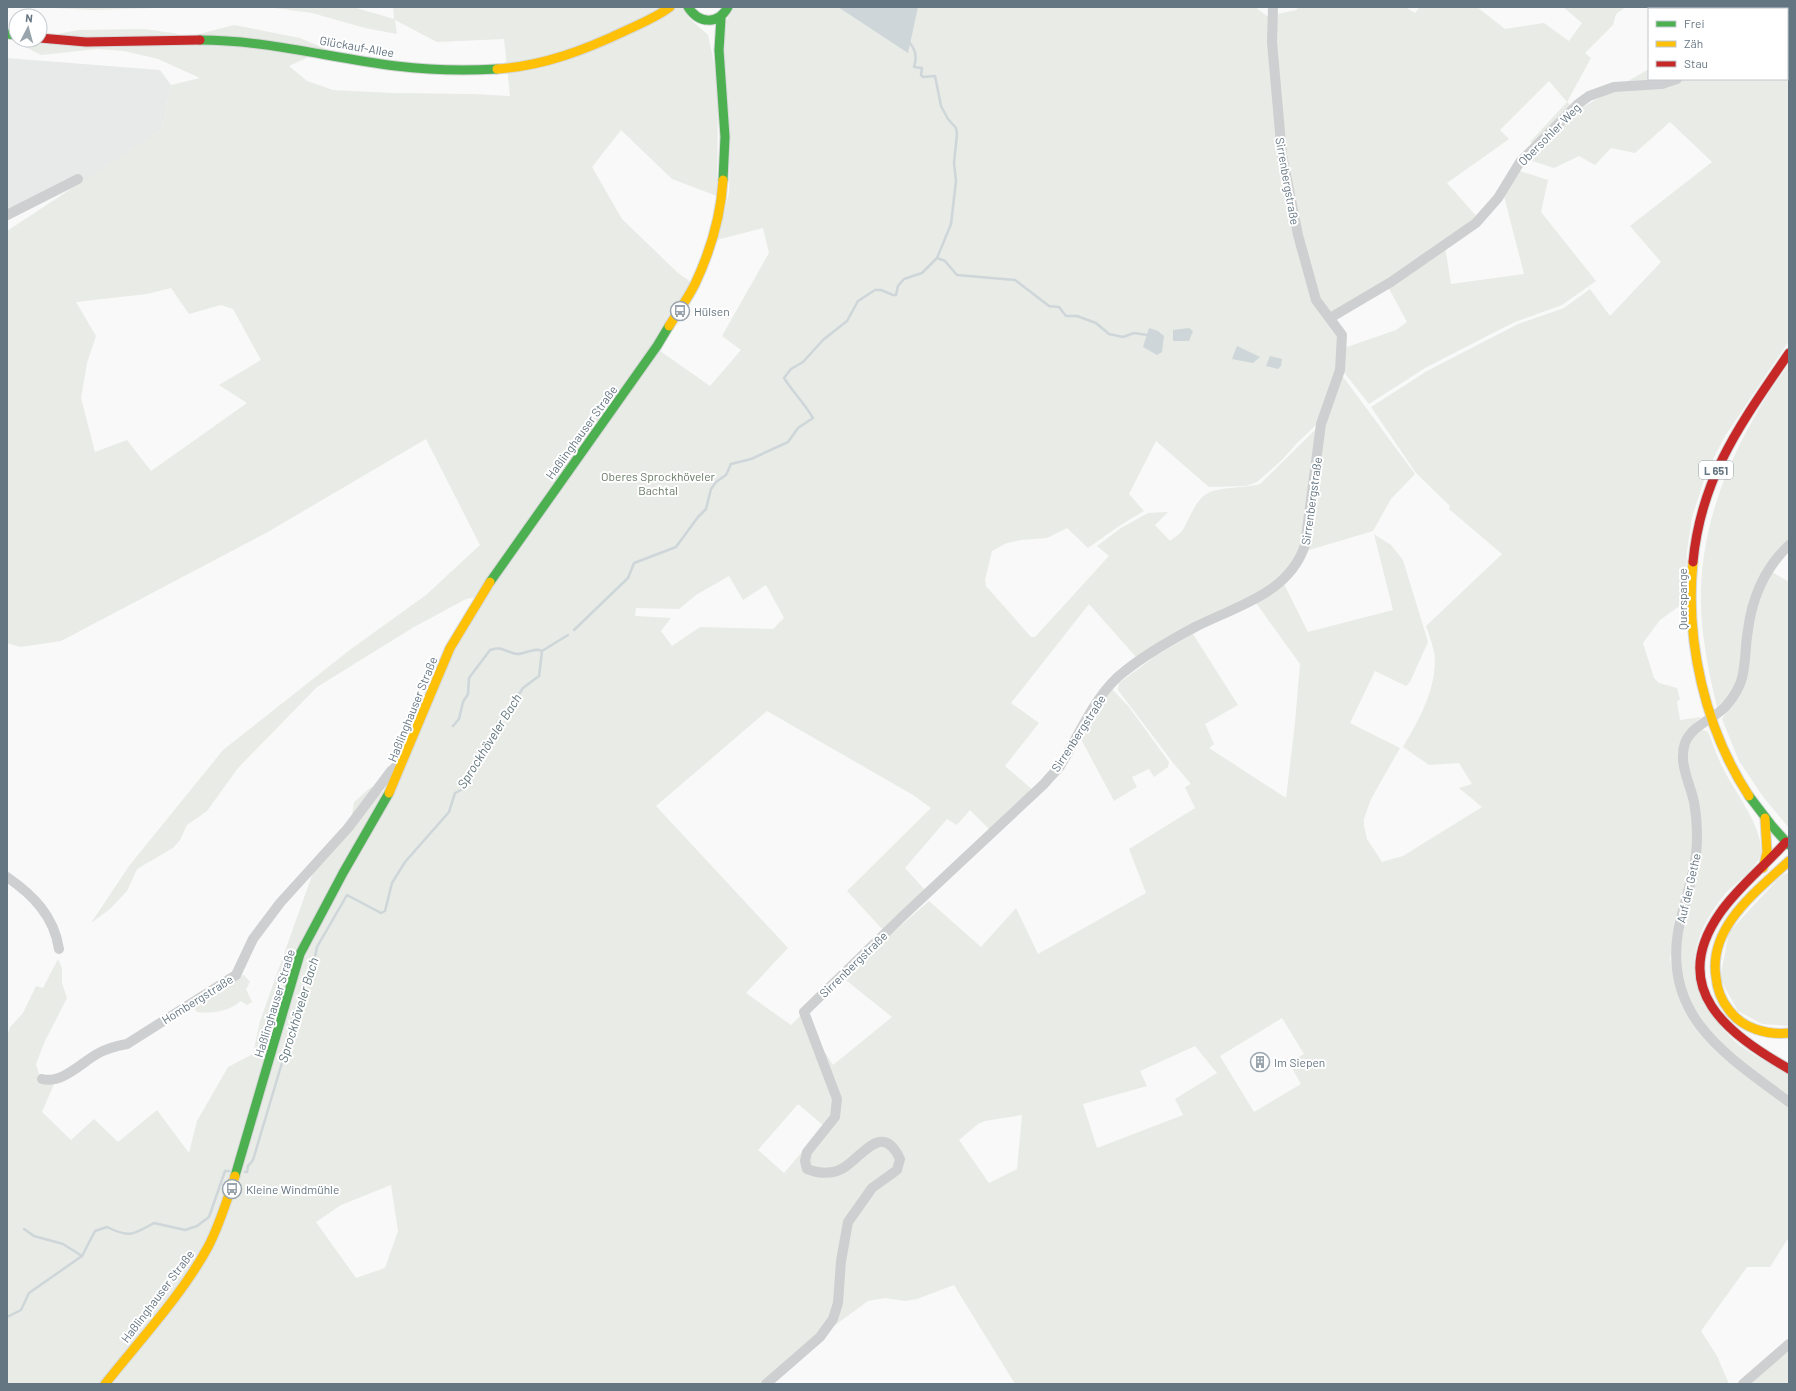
<svg xmlns="http://www.w3.org/2000/svg" width="1796" height="1391" font-family="Barlow,sans-serif">
  <style>
    .built { fill: #e8e9e9 }
    .green { fill: #e8ebe6; fill-rule: evenodd }
    .water { fill: #ced6d9 }
    .lines { fill: none; stroke-linecap: round; stroke-linejoin: round }
    .stream { stroke: #ced6d9; stroke-width: 2.5 }
    .fast-casing { stroke: #d5d6d7; stroke-width: 11 }
    .slow-casing { stroke: #d5d6d7; stroke-width: 11 }
    .jam-casing { stroke: #d5d6d7; stroke-width: 11 }
    .street { stroke: #cecfd0; stroke-width: 10 }
    .fast { stroke: #4caf50; stroke-width: 9 }
    .slow { stroke: #ffc107; stroke-width: 9 }
    .jam { stroke: #c62828; stroke-width: 9 }
    .labels { text-anchor: middle; dominant-baseline: central; stroke-width: 4; stroke-linejoin: round; paint-order: stroke }
    .shield { fill: #fff; stroke: #939fa8; stroke-width: 1 }
    .shield-label { font-size: 11px; font-weight: bold; fill: #657683 }
    .street-label { font-size: 12px; fill: #657683; stroke: #fff }
    .poi-label { font-size: 12px; fill: #657683; stroke: #fff; text-anchor: start }
    .park-label { font-size: 12px; fill: #687a64; stroke: #fff }
    .water-label { font-size: 13px; font-style: italic; fill: #60757c; stroke: #fff }
  </style>
  <rect width="100%" height="100%" fill="#f9f9f9"/>
  <!-- built -->
  <path class="built" d="M7,58L160,70L171,85L162,129L84,182L7,221Z"/>
  <!-- green -->
  <path class="green" d="M34,7H193L91,10Z
    M242,7H353L394,19L393,7H686L689,18L708,35L714,63L718,93L717,196L672,179L621,130L592,167L622,219L678,273L691,282L673,316L653,346L710,386L741,350L722,336L769,253L763,228L717,240L729,193L730,139L723,27L734,7H1255L1267,16L1296,10L1299,7H1405L1415,13L1420,7H1477L1505,29L1544,23L1569,41L1582,23L1563,7H1626L1616,14L1613,25L1585,53L1591,58L1567,102L1576,111L1649,69V79H1787V9H1665L1663,7H1789V341L1725,436L1707,471L1692,517L1687,551L1685,602L1660,620L1643,643L1654,678L1659,683L1677,688L1680,699L1677,702L1680,720L1701,717L1687,731L1678,754L1692,810L1694,838L1693,864L1677,921L1670,959L1678,993L1695,1025L1715,1047L1717,1041C1694,1020 1680,990 1678,958C1675,918 1702,878 1700,836C1699,817 1696,798 1691,780C1690,773 1686,766 1685,759C1684,747 1691,735 1701,729L1708,732C1713,743 1716,755 1722,766C1733,790 1763,826 1761,853C1759,866 1734,884 1725,894C1692,934 1681,976 1715,1019C1724,1031 1733,1041 1745,1049C1759,1059 1775,1066 1789,1075V1237L1770,1267H1747L1701,1331L1717,1356L1729,1384H1015L954,1285L917,1299L905,1301L885,1298L868,1301L834,1326L842,1303L843,1257L838,1258L835,1302L828,1322L817,1336L792,1355L761,1384H7V1036L10,1027L23,1013L36,986L43,988L58,959L62,968V983L67,998L44,1043L36,1064L39,1074L53,1077L54,1084L42,1112L71,1140L94,1119L118,1142L157,1110L189,1153L197,1121L228,1067L253,1054L260,1021L315,867L350,828L354,802L371,787L391,796C414,748 431,698 454,651C466,626 480,602 494,579L624,401L635,372L559,476L476,597L466,599L414,627L317,687L238,768L207,811L187,825L180,840L173,848L137,869L127,891L110,909L91,923L129,866L223,750L351,649L426,595L480,545L426,439L266,533L61,641L20,647L7,643V231L162,129L171,85L200,78L158,59L124,51L98,49L41,55L16,42L40,40V37L79,30L144,29L173,33L188,37L234,25L300,38L326,49L289,66L307,81L333,90L394,93L472,94L510,96L504,39L437,42L395,20L397,34L365,28L312,13L267,7ZM1549,81L1567,102L1530,142L1537,146L1529,160L1554,168L1579,156L1595,165L1611,148L1635,153L1670,122L1712,162L1630,226L1661,262L1610,316L1590,289L1564,308L1518,324L1427,371L1371,407L1416,473L1450,506L1449,509L1502,554L1426,626C1429,634 1432,643 1434,652C1439,685 1419,720 1403,747L1429,765L1459,763L1472,784L1459,788L1482,807L1403,856L1382,862L1367,839L1364,826V819L1371,799L1400,748L1350,723L1375,671L1406,686L1410,682L1428,642L1403,560L1391,545L1374,534L1393,610L1308,632L1284,584L1256,603L1300,664L1295,723L1286,798L1209,748L1214,744L1205,724L1238,705L1193,634L1157,655L1119,683L1118,690L1174,764L1191,784L1185,787L1195,808L1129,849L1146,893L1038,954L1016,908L981,947L929,901L842,977L892,1017L833,1065L814,1035L811,1034L803,1013L791,1025L746,993L788,948L656,806L767,711L913,795L931,808L847,891L884,931L925,890L905,868L947,819L957,825L970,810L991,831L1034,791L1005,766L1039,723L1011,703L1089,604L1136,657C1157,645 1176,631 1197,621C1238,600 1280,592 1302,547L1319,426L1260,484C1246,488 1218,487 1208,493C1194,501 1190,519 1182,531C1179,535 1173,538 1170,541L1155,525L1168,512L1148,513L1121,528L1097,546L1109,556L1035,637H1031L986,586L985,580L992,551L1007,543L1021,540L1047,538L1067,528L1088,548L1119,526L1144,511L1129,494L1156,441L1209,487L1246,486L1257,482L1282,460L1297,443L1318,423L1339,368L1342,337L1314,301L1301,247L1303,248L1319,301L1330,317L1390,281L1432,252L1435,246L1478,218L1447,183L1509,139L1500,130ZM171,288L189,314L221,305L233,309L261,360L219,385L247,403L151,471L127,440L95,452L81,398L87,363L96,336L76,302L147,294ZM729,576L743,600L766,585L784,618L773,629L700,627L672,646L661,631L671,618L635,616L636,608L679,609L696,595ZM1282,1018L1304,1054L1289,1063L1301,1084L1254,1112L1220,1056ZM1195,1046L1217,1073L1175,1099L1183,1115L1097,1148L1083,1104L1147,1086L1140,1071ZM798,1104L824,1126L784,1173L758,1150ZM1022,1115L1017,1169L989,1183L959,1140L978,1124L985,1121ZM391,1185L398,1231L385,1268L356,1278L316,1222L341,1205Z
    M1517,170L1548,180L1541,212L1596,281L1562,305L1515,322L1489,335L1425,368L1369,404L1342,370L1344,348L1396,330L1407,322L1387,285L1445,247L1451,284L1524,274L1503,192Z
    M1789,364V542L1767,569L1739,678L1731,694L1717,707C1711,683 1706,658 1703,633C1691,534 1732,442 1789,364Z
    M1341,374L1415,474L1391,499L1373,531L1306,551L1323,424Z
    M1772,572L1789,582V828L1764,798L1739,761L1722,719L1736,697L1758,600Z
    M1112,689L1129,707L1169,762L1168,767L1154,777L1149,769L1132,777L1137,787L1114,801L1081,739L1087,724Z
    M1789,872V1026L1762,1024L1738,1011L1720,979L1729,932L1781,876Z
    M244,975L250,982L246,989L252,1002L247,1005L241,1001C230,1011 212,1014 197,1012L193,1007L238,976Z
    M1789,1347V1384H1747Z"/>
  <!-- water -->
  <path class="water" d="M838,7H918L908,53Z
    M1149,328L1158,331L1164,336L1162,352L1157,355L1143,347Z
    M1189,328L1193,331L1189,341H1173V330Z
    M1237,346L1260,357L1253,363L1232,359Z
    M1270,356L1282,359L1281,366L1278,369L1266,366Z"/>
  <g class="lines">
    <!-- stream -->
    <path class="stream" d="M937,258L945,261L957,275L1015,280L1049,306L1059,307L1066,316H1077L1096,323L1109,334L1123,337L1134,333L1147,335
      M574,630L628,578L634,563L676,547L698,517L706,509L711,489L716,482L726,475L731,464L751,459L788,442L798,428L813,418C804,403 793,392 784,378L791,369L803,362L823,340L847,321L858,301L875,290H881L893,295H896L898,286L904,279L922,273L937,258L951,224L956,181L954,163L957,134L956,128L948,119L941,106L935,76L923,77L921,75L922,68L914,67C917,57 916,50 909,42
      M453,726L459,719L463,702L468,694L469,678L490,650C501,645 507,653 517,654C526,654 534,647 542,651
      M245,1172H247L248,1166L253,1160L290,1036L294,1031L293,1018L305,982L311,976L317,947L347,895L381,913L385,911L392,883L405,862L449,812L455,793L461,790L470,773L492,739L498,721L505,716L523,688L539,676L542,651L568,635
      M24,1229L34,1236L63,1244L82,1256
      M7,1317L21,1310L29,1293L82,1256L95,1231L107,1227C129,1238 133,1235 154,1223L185,1230L197,1226L209,1217L225,1171H229"/>
    <defs>
      <path id="fast" d="M688,7C699,24 718,25 728,7
        M721,18L719,50L725,137L723,180
        M7,34L16,35
        M200,40C267,40 330,58 396,66C429,70 463,71 497,69
        M490,582L657,346L669,326
        M1749,796L1772,826L1789,845
        M235,1176L300,954L343,873L389,793"/>
      <path id="slow" d="M497,69C543,66 585,50 627,30C642,23 657,17 670,7
        M669,326C678,312 688,298 695,284C710,252 721,214 723,180
        M1693,562C1685,641 1705,729 1749,796
        M389,793L450,648L490,582
        M1789,861C1757,891 1708,927 1716,977C1717,989 1721,1000 1729,1010C1743,1029 1767,1035 1789,1033
        M1763,868L1767,852L1765,818
        M105,1384C139,1341 182,1295 208,1247C220,1224 227,1200 235,1176"/>
      <path id="jam" d="M40,38L86,42L200,40
        M1693,562C1701,476 1742,422 1789,353
        M1786,842C1765,866 1738,887 1720,913C1667,989 1728,1034 1789,1069"/>
    </defs>
    <!-- fast casing -->
    <use href="#fast" class="fast-casing"/>
    <!-- slow casing -->
    <use href="#slow" class="slow-casing"/>
    <!-- jam casing -->
    <use href="#jam" class="jam-casing"/>
    <!-- street -->
    <path class="street" d="M1760,9L1761,7
      M7,215L78,179
      M1330,318L1391,282L1476,223L1498,198L1520,162L1578,104L1589,96L1614,87L1662,84L1677,79
      M1789,545C1765,568 1752,598 1748,630C1745,646 1746,663 1742,678C1739,690 1728,706 1718,713C1706,722 1691,728 1685,743C1678,763 1690,783 1694,802C1696,813 1697,826 1697,838C1697,871 1684,900 1678,932C1664,1019 1729,1057 1789,1102
      M7,877C33,895 54,916 59,949
      M42,1079C62,1084 81,1063 97,1054C107,1048 116,1046 127,1044L236,975L253,939L280,903L348,828L391,771L399,764
      M766,1384L820,1337L833,1319L838,1303L841,1261L848,1222L872,1188L897,1170L900,1159C883,1122 864,1154 845,1167C833,1175 820,1174 807,1169L805,1161L807,1152L835,1117L837,1099L804,1012L905,914L1044,784C1049,778 1055,772 1060,766C1079,736 1096,692 1125,671C1146,654 1171,640 1195,627C1236,606 1289,594 1305,545L1321,424L1340,370L1342,335L1316,300L1298,235L1282,155L1272,42L1273,7
      M1743,1384L1789,1344"/>
    <!-- fast -->
    <use href="#fast" class="fast"/>
    <!-- slow -->
    <use href="#slow" class="slow"/>
    <!-- jam -->
    <use href="#jam" class="jam"/>
  </g>
  <!-- icons -->
  <defs>
    <symbol id="bus-ring" viewBox="-11 -11 22 22"><circle r="9.5" fill="#fff" stroke="#99a4ac" stroke-width="1.5"/><path d="M-5-6H5V4H4V6H2V4H-2V6H-4V4H-5ZM-3.5-4V0h7V-4ZM-3.5 1.2v1.5H-2V1.2ZM2 1.2v1.5H3.5V1.2Z" fill="#99a4ac"/></symbol>
    <symbol id="building-ring" viewBox="-11 -11 22 22"><circle r="9.5" fill="#fff" stroke="#99a4ac" stroke-width="1.5"/><path d="M-4-6H4V6H1V3H-1V6H-4ZM-2.5-4.3h1.7v1.8h-1.7ZM.8-4.3h1.7v1.8H.8ZM-2.5-1h1.7V.8h-1.7ZM.8-1h1.7V.8H.8Z" fill="#99a4ac"/></symbol>
  </defs>
  <g fill-rule="evenodd">
    <use href="#bus-ring" x="669" y="300" width="22" height="22"/>
    <use href="#building-ring" x="1249" y="1051" width="22" height="22"/>
    <use href="#bus-ring" x="221" y="1178" width="22" height="22"/>
  </g>
  <g class="labels">
    <!-- shield labels -->
    <rect class="shield" x="1699" y="461" width="34" height="18" rx="3"/>
    <g class="shield-label">
      <text x="1716" y="470">L 651</text>
    </g>
    <!-- street labels -->
    <g class="street-label">
      <text transform="translate(357 46) rotate(10)">Glückauf-Allee</text>
      <text transform="translate(1549 134) rotate(-45)">Obersohler Weg</text>
      <text transform="translate(1288 181) rotate(80)">Sirrenbergstraße</text>
      <text transform="translate(581 432) rotate(-54)">Haßlinghauser Straße</text>
      <text transform="translate(1311 501) rotate(-82)">Sirrenbergstraße</text>
      <text transform="translate(1682 599) rotate(-90)">Querspange</text>
      <text transform="translate(412 709) rotate(-68)">Haßlinghauser Straße</text>
      <text transform="translate(1078 733) rotate(-57)">Sirrenbergstraße</text>
      <text transform="translate(1688 888) rotate(-77)">Auf der Gethe</text>
      <text transform="translate(853 964) rotate(-44)">Sirrenbergstraße</text>
      <text transform="translate(197 999) rotate(-32)">Hombergstraße</text>
      <text transform="translate(274 1003) rotate(-73)">Haßlinghauser Straße</text>
      <text transform="translate(157 1296) rotate(-53)">Haßlinghauser Straße</text>
    </g>
    <!-- poi labels -->
    <g class="poi-label">
      <text x="694" y="311">Hülsen</text>
      <text x="1274" y="1062">Im Siepen</text>
      <text x="246" y="1189">Kleine Windmühle</text>
    </g>
    <!-- park labels -->
    <g class="park-label">
      <text x="658" y="476">Oberes Sprockhöveler<tspan x="658" dy="14">Bachtal</tspan></text>
    </g>
    <!-- water labels -->
    <g class="water-label">
      <text transform="translate(489 741) rotate(-58)">Sprockhöveler Bach</text>
      <text transform="translate(298 1010) rotate(-73)">Sprockhöveler Bach</text>
    </g>
  </g>
  <!-- border -->
  <rect width="1796" height="1391" fill="none" stroke="#657683" stroke-width="16"/>
  <!-- legend -->
  <rect x="1648" y="8" width="140" height="72" fill="#ffffff" stroke="#c1c8cd"/>
  <rect x="1656" y="21" width="20" height="6" fill="#4caf50" stroke="#c1c8cd"/>
  <text x="1684" y="28" font-size="12" fill="#657683">Frei</text>
  <rect x="1656" y="41" width="20" height="6" fill="#ffc107" stroke="#c1c8cd"/>
  <text x="1684" y="48" font-size="12" fill="#657683">Zäh</text>
  <rect x="1656" y="61" width="20" height="6" fill="#c62828" stroke="#c1c8cd"/>
  <text x="1684" y="68" font-size="12" fill="#657683">Stau</text>
  <!-- north arrow -->
  <g transform="translate(28 28) rotate(6)"><circle r="19" fill="#ffffff" stroke="#c1c8cd"/>
  <path d="M0-3L7 15L0 10L-7 15Z" fill="#99a4ac"/>
  <text y="-6" font-size="11" font-weight="bold" text-anchor="middle" fill="#657683">N</text>
  </g>
</svg>
